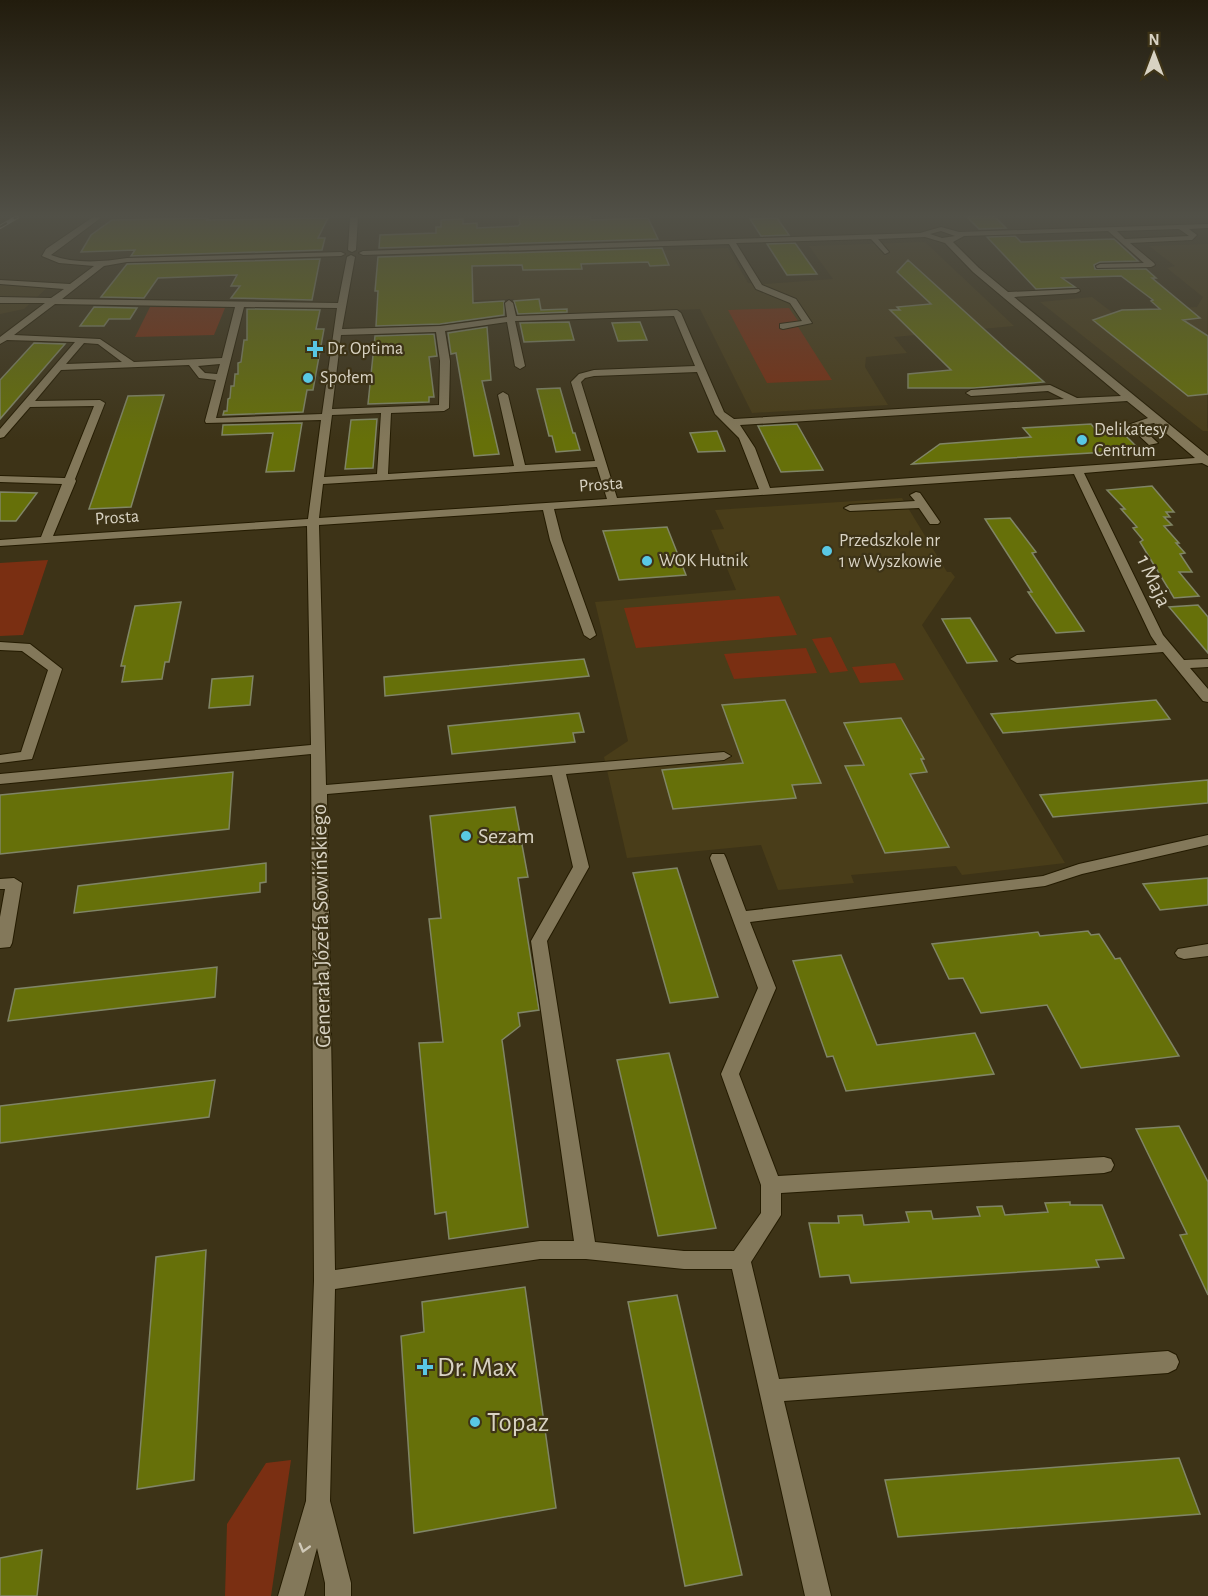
<svg xmlns="http://www.w3.org/2000/svg" width="1208" height="1596" font-family="'Alegreya Sans',sans-serif">
  <style>
    .built { fill: #493d19 }
    .green { fill: #7a2f12 }
    .building { fill: #667009; stroke: #808566; stroke-width: 1.5 }
    .lines { fill: none; stroke-linecap: round; stroke-linejoin: round }
    .minor-casing { stroke: #241b00; stroke-width: 2 }
    .minor { fill: #83785a; fill-rule: evenodd }
    .rail-casing { stroke: #c7c1af; stroke-width: 4 }
    .rail { stroke: #3d3317; stroke-width: 2; stroke-dasharray: 8; stroke-linecap: butt }
    .oneway { stroke: #d0c9b8 }
    .poi-dot { fill: #59c8e4; stroke: #3d3317; stroke-width: 2 }
    .labels { text-anchor: middle; dominant-baseline: central; stroke-width: 4.5; stroke-linejoin: round; paint-order: stroke }
    .far-poi-label { font-size: 18px; fill: #d8d2c2; stroke: #3d3317; text-anchor: start }
    .far-street-label { font-size: 18px; fill: #d8d2c2; stroke: #3d3317 }
    .street-label { font-size: 22px; fill: #d8d2c2; stroke: #3d3317 }
    .poi-label { font-size: 22px; fill: #d8d2c2; stroke: #3d3317; text-anchor: start }
    .near-poi-label { font-size: 27px; fill: #d8d2c2; stroke: #3d3317; text-anchor: start }
  </style>
  <rect width="100%" height="100%" fill="#3d3317"/>
  <!-- built -->
  <path class="built" d="M925,242L1014,326L894,337L907,353L866,357L865,367L888,405L752,413L700,309L518,316L514,299L448,301L445,258L728,248L748,283L765,284L833,279L809,246Z
    M1208,244L1207,426L1208,431H1203L1040,302L1092,297L1113,313L1197,307L1203,297L1167,268L1175,266L1149,246Z
    M0,280L51,284L24,309L0,314Z
    M902,498L947,572H951L955,577L922,625L1065,863L962,875L956,866L851,875L854,883L778,890L761,845L627,858L604,757L628,741L595,602L736,590L711,530L724,529L715,510Z"/>
  <!-- green -->
  <path class="green" d="M150,307L225,308L214,335L135,337Z
    M789,308L798,321L795,322L832,380L767,383L728,310Z
    M48,560L23,635L0,636V563Z
    M779,596L797,635L636,648L624,608Z
    M831,637L848,671L830,673L812,639Z
    M806,648L817,673L734,679L724,654Z
    M895,663L904,680L860,683L852,667Z
    M291,1460L271,1596H225L227,1524L266,1463Z"/>
  <!-- building -->
  <path class="building" d="M519,217H590L591,220L648,218L658,239L379,248L380,235L436,233V227H441V220L463,219V224L477,223V228L518,226L520,224Z
    M967,217H995L1006,228L979,229Z
    M208,218L207,220L328,218L318,238H325L322,250L131,256L135,250L81,252L91,235L112,220Z
    M777,218L789,235L761,236L750,219Z
    M1015,236L1021,242L1114,239L1138,261L1100,262L1094,265L1095,269H1146L1156,278H1152L1200,318L1183,320L1208,336V394L1188,396L1093,320L1122,310L1160,309L1151,301L1153,300L1121,276L1062,278L1075,287L1036,289L987,237Z
    M795,243L817,274L787,275L767,244Z
    M662,248L669,265L650,266L648,262L581,264L582,269L523,270L522,265L472,266L473,303L504,301V315L440,324L376,326L378,291H375L378,257Z
    M320,259L312,300L231,298L240,286H231L237,275L158,278L144,298L101,297L127,264Z
    M908,260L1007,350L1044,382L974,388H908V374L951,370L890,310H900L897,307L931,304L897,272Z
    M539,299L541,310L567,309V312L518,314L514,301Z
    M94,307L137,308L130,319H109L104,326H80Z
    M247,309L320,310L316,329H324L313,390H307L303,412L223,415L224,411H227L228,399L230,398L231,386H234L235,374H238V363L241,362L244,340H247Z
    M569,322L574,340L524,342L520,323Z
    M640,322L647,340L618,341L612,323Z
    M487,327L491,380L482,381L499,454L474,456L456,353L451,354L448,333Z
    M434,334L437,356L429,357L434,397H429V402L368,404L375,336Z
    M34,343L65,344L0,419V380Z
    M560,388L573,433H575L580,450L556,452L552,436H549L537,389Z
    M164,395L131,507L89,509L128,396Z
    M377,419L373,468L345,469L351,420Z
    M302,423L294,471L266,472L273,433L222,435L223,425Z
    M797,424L823,470L781,472L758,426Z
    M1091,424L1096,430L1117,427L1140,450L912,464L940,444L1031,437L1023,428Z
    M717,431L725,451L698,452L690,433Z
    M1152,486L1174,512H1166L1170,517H1164L1172,525L1164,526L1179,543H1176L1185,553L1180,554L1192,572H1179L1199,596L1174,598L1140,542L1143,540L1133,528L1137,527L1121,509H1125L1107,490Z
    M0,492L37,493L16,521H0Z
    M1010,518L1036,552L1032,553L1084,631L1056,633L1028,592H1032L985,519Z
    M667,527L686,575L619,580L603,531Z
    M181,602L169,662H165L162,679L122,682L125,666H121L135,606Z
    M1198,605L1208,617V653L1169,607Z
    M970,618L997,661L967,663L942,619Z
    M584,659L589,676L385,696L384,677Z
    M253,676L250,705L209,708L212,679Z
    M785,700L821,783L792,785L796,798L673,809L662,770L743,763L722,705Z
    M1156,700L1170,719L1003,733L991,714Z
    M579,713L584,732L573,733L575,742L452,754L448,726Z
    M901,718L924,759H921L927,772L910,774L949,847L885,853L845,766L864,765L844,723Z
    M233,772L229,829L0,854V795Z
    M1208,780V803L1053,817L1040,795Z
    M515,807L528,877L518,878L539,1010L518,1013L520,1026L502,1040L528,1227L449,1239L446,1212L435,1214L419,1043L443,1042L429,919L441,918L430,816Z
    M266,863V882L260,883V892L74,913L78,886Z
    M677,868L718,997L670,1003L633,873Z
    M1208,878V905L1160,910L1143,884Z
    M1088,931L1091,935L1099,934L1115,959L1120,958L1179,1056L1081,1068L1047,1005L981,1013L963,978L949,979L932,944L1038,932L1040,936Z
    M841,955L877,1045L975,1033L994,1074L846,1091L833,1056L827,1057L793,961Z
    M217,967L215,997L8,1021L15,989Z
    M669,1053L716,1228L658,1236L617,1060Z
    M215,1080L209,1117L0,1143V1106Z
    M1179,1126L1208,1182V1295L1180,1235L1187,1234L1136,1129Z
    M1070,1202V1205H1102L1124,1258L1096,1260L1099,1267L851,1283L849,1275L820,1277L809,1223H839L838,1216L862,1215L864,1225L909,1222L906,1212L931,1211L933,1219L980,1216L977,1207L1002,1206L1005,1215L1048,1212L1045,1203Z
    M206,1250L194,1480L137,1489L156,1257Z
    M525,1287L556,1508L414,1533L401,1336L424,1332L422,1302Z
    M677,1295L742,1575L685,1586L628,1302Z
    M1179,1458L1200,1514L898,1537L885,1480Z
    M42,1550L37,1596H0V1558Z"/>
  <g class="lines">
    <defs>
      <path id="minor" d="M93,217H102L51,255C74,264 102,262 127,258L341,252L345,254L341,256L127,262L104,266L62,299L338,303L347,257L351,255L355,257L342,329L440,326L507,317L505,303L509,300L513,303L516,316L677,310L681,313L724,412L734,419L1064,399L1048,391L971,396L966,393L971,390L1050,385L1077,398L1121,396L973,272L945,243L925,237L878,239L889,252L885,254L871,239L736,243L762,285L796,299L812,323L783,329L780,328V324L802,321L790,303L756,289L729,244L363,255L359,253L363,251L920,233L941,227L959,232L1208,224V228L1189,229L1197,235L1192,240L1130,243L1154,263L1155,265L1151,267L1097,268L1096,266L1100,264L1144,263L1108,231L964,236L953,242L979,268L1008,292L1079,289L1080,291L1076,293L1014,297L1208,456V466L1202,463L1084,473L1163,635L1184,660L1208,659V667L1190,668L1208,689V702L1203,701L1163,652L1017,663L1010,659L1017,655L1157,645L1151,636L1074,474L554,509L562,540L596,635L590,639L584,635L550,540L543,510L319,525L326,785L724,752L731,756L724,760L566,774L589,867L547,941L595,1242L684,1251H734L761,1213V1185L721,1074L758,988L710,858L712,854H724L726,858L746,911L1043,876L1079,864L1208,835V845L1082,874L1045,886L750,922L776,988L739,1074L778,1176L1104,1157L1111,1159L1114,1165L1111,1171L1104,1173L781,1193V1215L751,1262L779,1379L1168,1351L1176,1355L1179,1362L1176,1369L1168,1373L784,1401L831,1596H805L732,1269H684L586,1259H540L335,1289L330,1501L351,1583V1596H325V1583L317,1548L304,1596H278L306,1501L314,1281L311,754L0,784V774L311,745L307,526L0,546V540L41,537L62,484L0,482V476L65,478L94,406L30,407L4,437L0,438V429L75,342L7,340L0,344V337L45,303H0V297L51,298L64,289L0,284V280L70,284L94,266L59,263L42,256L46,249ZM1179,229L1189,236L1125,239L1117,231ZM941,231L955,236L942,238L930,234ZM55,304L235,307L222,358L134,362L100,339L14,335ZM244,307L337,308L322,414L216,418ZM674,316L695,366L594,370L579,374L571,382L595,461L525,465L508,395L503,392L498,395L514,466L388,474L391,413L444,411L449,408L450,361L445,331L507,322L515,366L520,369L525,366L515,321ZM436,332L440,361L439,405L332,409L341,335ZM84,343L98,344L122,362L66,364ZM220,364L217,374L205,373L198,366ZM189,365L199,378L216,380L205,421L206,423L321,420L308,519L53,536L76,481L75,479L105,403L100,400L35,401L61,370ZM697,372L715,414L739,438L759,489L617,498L581,382L585,378L594,376ZM1127,401L1148,418L1128,425L1149,445L1158,443L1140,426L1154,423L1195,458L770,488L755,448L740,425ZM381,413L377,474L324,477L332,415ZM597,467L607,499L319,518L323,484ZM552,775L573,867L531,941L574,1241H540L335,1270L327,794Z
        M350,217H358L356,250L352,252L348,250Z
        M916,492L920,493L940,522L938,524H930L919,508L850,511L844,508L850,505L915,501L910,495Z
        M0,642L30,644L62,669L32,759L0,763V755L21,752L48,670L22,651L0,650Z
        M14,878L22,883L12,943L10,947L0,948V917L5,889H0V879Z
        M1208,944V956L1184,959L1178,957L1175,953L1178,949Z"/>
    </defs>
    <!-- minor casing -->
    <use href="#minor" class="minor-casing"/>
    <!-- minor -->
    <use href="#minor" class="minor"/>
    <defs>
      <path id="rail" d="M0,227L17,217"/>
    </defs>
    <!-- rail casing -->
    <use href="#rail" class="rail-casing"/>
    <!-- rail -->
    <use href="#rail" class="rail"/>
  </g>
  <!-- one-way arrows -->
  <defs><path id="oneway-chevron" d="M-2-3.5L2.5 0L-2 3.5" fill="none" stroke-width="1.6" stroke-linecap="round" stroke-linejoin="round" transform="scale(1.5)"/></defs>
  <use class="oneway" href="#oneway-chevron" transform="translate(304 1548) rotate(106)"/>
  <!-- sky -->
  <linearGradient id="sky" x2="0" y2="1"><stop stop-color="#221c0d"/><stop offset="0.49" stop-color="#515047"/><stop offset="1" stop-color="#515047" stop-opacity="0"/></linearGradient>
  <rect width="1208" height="440" fill="url(#sky)"/>
  <!-- markers -->
  <g class="poi-dot">
    <path d="M312 340h6v6h6v6h-6v6h-6v-6h-6v-6h6z"/>
    <circle cx="308" cy="378" r="6"/>
    <circle cx="1082" cy="440" r="6"/>
    <circle cx="827" cy="551" r="6"/>
    <circle cx="647" cy="561" r="6"/>
    <circle cx="466" cy="836" r="6"/>
    <path d="M422 1358h6v6h6v6h-6v6h-6v-6h-6v-6h6z"/>
    <circle cx="475" cy="1422" r="6"/>
  </g>
  <g class="labels">
    <!-- far-poi labels -->
    <g class="far-poi-label">
      <text x="327" y="349">Dr. Optima</text>
      <text x="320" y="378">Społem</text>
      <text x="1094" y="430">Delikatesy<tspan x="1094" dy="21">Centrum</tspan></text>
      <text x="839" y="541">Przedszkole nr<tspan x="839" dy="21">1 w Wyszkowie</tspan></text>
      <text x="659" y="561">WOK Hutnik</text>
    </g>
    <!-- far-street labels -->
    <g class="far-street-label">
      <text transform="translate(601 485) rotate(-4)">Prosta</text>
      <text transform="translate(117 518) rotate(-4)">Prosta</text>
    </g>
    <!-- street labels -->
    <g class="street-label">
      <text transform="translate(1154 581) rotate(65)">1 Maja</text>
      <text transform="translate(321 926) rotate(-91)">Generała Józefa Sowińskiego</text>
    </g>
    <!-- poi labels -->
    <g class="poi-label">
      <text x="478" y="836">Sezam</text>
    </g>
    <!-- near-poi labels -->
    <g class="near-poi-label">
      <text x="437" y="1367">Dr. Max</text>
      <text x="487" y="1422">Topaz</text>
    </g>
  </g>
  <!-- north arrow -->
  <g transform="translate(1154 54)" stroke="#3d3317" stroke-width="4.5" paint-order="stroke">
  <path d="M0-4.5L10 22L0 15L-10 22Z" fill="#d8d2c2"/>
  <text y="-9" font-size="16" font-weight="bold" text-anchor="middle" fill="#d8d2c2">N</text>
  </g>
</svg>
